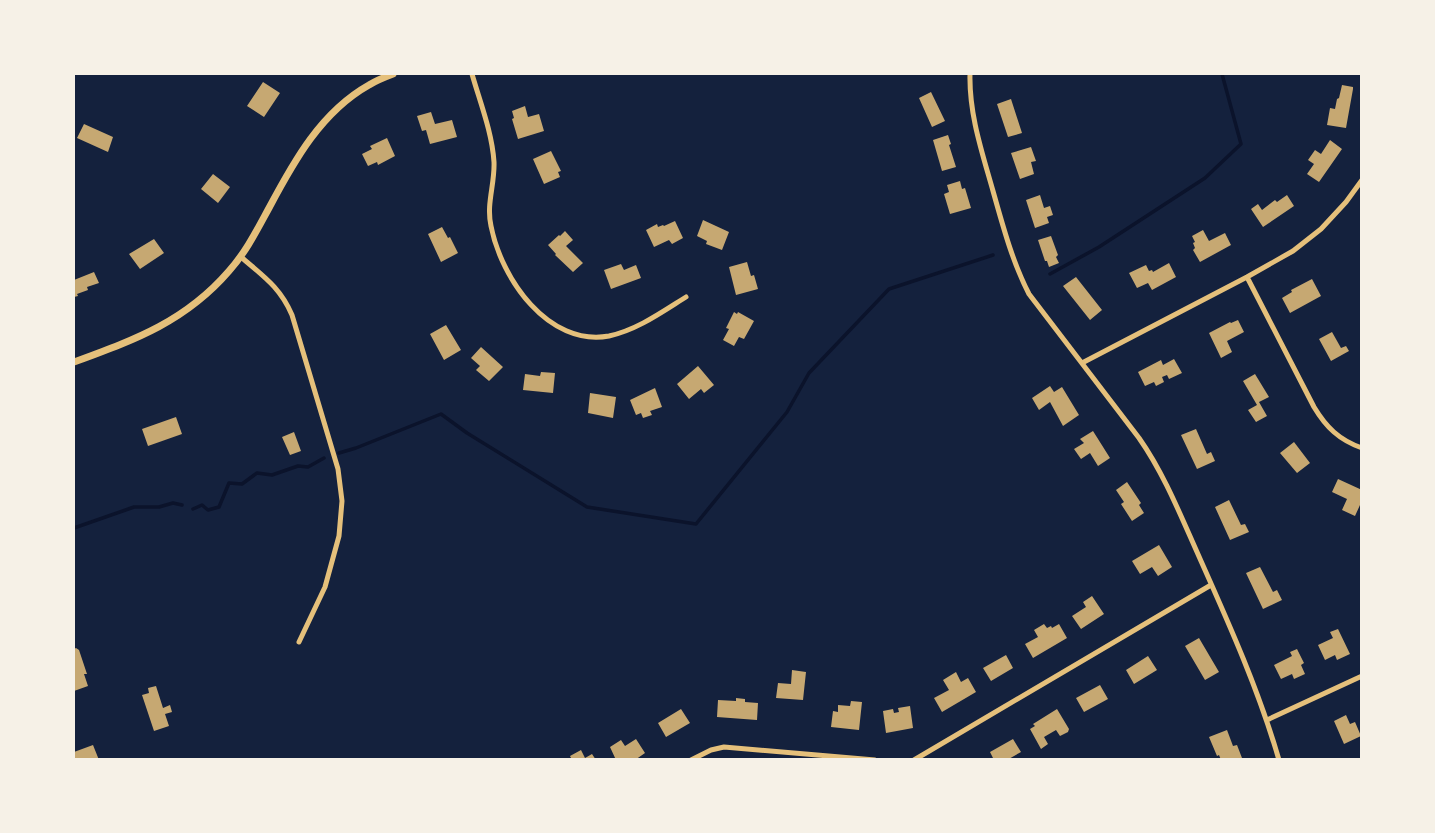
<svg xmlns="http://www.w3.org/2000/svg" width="1435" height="833" font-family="'PT Sans Narrow',sans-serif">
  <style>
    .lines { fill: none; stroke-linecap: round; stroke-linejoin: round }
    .stream { stroke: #0b132b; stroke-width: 3.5 }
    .building { fill: #c6a872 }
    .minor { stroke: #e5c07b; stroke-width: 5 }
    .secondary { stroke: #e5c07b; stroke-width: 7 }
  </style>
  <rect width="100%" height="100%" fill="#14213d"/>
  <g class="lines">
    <!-- stream -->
    <path class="stream" d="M1050,274L1099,247L1205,178L1241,144L1222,74
      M339,453L356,448L441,414L467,433L587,507L696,524L787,412L809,373L889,289L993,255
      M193,509L202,505L208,510L219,507L229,483L242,484L257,473L272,475L298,466L308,467L324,458
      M74,528L134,507H159L173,503L182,505"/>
  </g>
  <!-- building -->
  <path class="building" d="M263,82L280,93L264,117L247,106Z
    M1342,85L1353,87V89L1346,128L1327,125L1330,108L1335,109L1337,99L1339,98Z
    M931,92L945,121L932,127L919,98Z
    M1011,99L1022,133L1008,137L997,104Z
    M525,106L528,117L539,114L544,131L518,139L512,119L514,118L512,111Z
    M431,112L435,124L452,120L457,137L430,144L426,130L422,131L417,116Z
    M84,124L113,137L108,152L77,138Z
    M948,135L951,144L949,145L956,167L942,171L933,140Z
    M387,138L395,156L378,165L377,162L368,166L362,154L372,149L370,146Z
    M1330,140L1342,149L1319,182L1307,174L1314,164L1308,160L1315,150L1321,154Z
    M1031,147L1036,161L1031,162L1034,174L1020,179L1011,153Z
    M551,151L561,171L558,172L560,177L544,184L533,159Z
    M213,174L230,187L218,203L201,189Z
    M960,181L962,189L965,188L971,208L950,214L944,194L949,192L947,185Z
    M1040,195L1044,208L1050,206L1053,215L1047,217L1049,223L1035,228L1026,200Z
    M1287,195L1294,206L1263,227L1251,209L1258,204L1262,210L1275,200L1277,202Z
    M703,220L729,232L722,250L706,244L707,241L697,236Z
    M675,221L683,238L672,244L669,240L654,247L646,230L657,224L658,227L663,225L664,226Z
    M442,227L448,238L450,237L458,253L441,262L428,234Z
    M1203,230L1209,241L1225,233L1231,245L1200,262L1193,250L1195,248L1193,243L1195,242L1192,236Z
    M565,231L573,240L566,246L583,263L573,272L555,255L556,254L548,245L559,235L560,236Z
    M1051,236L1058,255L1056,257L1059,263L1049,267L1047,261H1045L1038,240Z
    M154,239L164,253L140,269L129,254Z
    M747,262L751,276L754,275L758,289L736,295L729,267Z
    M1169,263L1176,277L1152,290L1148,283L1137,288L1129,273L1146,265L1149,271L1152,270L1153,272Z
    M621,264L624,270L636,265L641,278L611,289L604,270Z
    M94,272L99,283L87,287L88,290L77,294L78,296L74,297V280Z
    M1076,277L1102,310L1090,320L1063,286Z
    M1312,279L1321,296L1290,313L1282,298L1292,292L1291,290Z
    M734,312L737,314L738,312L754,321L744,339L739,337L734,346L723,340L729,329L726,328Z
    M1238,320L1244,332L1227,341L1232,352L1221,358L1209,333L1230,322L1231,323Z
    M446,325L461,350L444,360L430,334Z
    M1332,332L1341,348L1346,346L1349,351L1331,361L1319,339Z
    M481,347L503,367L489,381L476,370L480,366L471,358Z
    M1174,359L1182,373L1169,379L1167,375L1162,377L1164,382L1156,386L1154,382L1145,386L1138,372L1161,360L1163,365Z
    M698,366L714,385L704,393L701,389L689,399L677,384Z
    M541,372L555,373L553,393L523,390L525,374L540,376Z
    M1255,374L1269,397L1259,402L1267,416L1256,422L1248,410L1257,405L1243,381Z
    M1050,386L1054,392L1062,387L1079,415L1063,426L1050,402L1039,410L1032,398Z
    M655,388L662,407L650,411L652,415L643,418L641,413L636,415L630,400Z
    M590,393L616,397L613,418L588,413Z
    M176,417L182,434L148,446L142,429Z
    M1196,429L1207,454L1211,452L1215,461L1197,469L1181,435Z
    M1093,431L1110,458L1098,466L1090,453L1081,459L1074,449L1084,443L1080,439Z
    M294,432L301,451L290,455L282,437Z
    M1294,442L1310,463L1297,473L1280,453Z
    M1338,479L1362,490V506L1360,505L1355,516L1342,510L1347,499L1332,492Z
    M1127,482L1141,503L1139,505L1144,513L1132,521L1121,504L1124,502L1116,490Z
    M1229,500L1241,525L1245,524L1249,532L1230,540L1215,507Z
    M1159,545L1172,567L1158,576L1152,567L1140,574L1132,561Z
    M1260,567L1273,592L1277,590L1282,600L1263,609L1246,573Z
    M1092,596L1104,614L1081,629L1072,616L1086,607L1083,602Z
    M1044,624L1047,628L1051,626L1052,628L1059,624L1067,638L1033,658L1025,644L1038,637L1034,630Z
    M1338,629L1350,654L1337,660L1335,655L1325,660L1318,645L1333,638L1330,632Z
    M1199,638L1219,672L1205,680L1185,646Z
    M76,648L79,650L87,674H84L88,686L74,691V649Z
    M1297,649L1304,663L1301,665L1305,674L1294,679L1292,674L1281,679L1274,665L1292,656L1290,652Z
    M1006,655L1013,668L991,681L983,668Z
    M1148,656L1157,670L1134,684L1126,670Z
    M792,670L806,672L803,700L776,698L778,683L791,684Z
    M956,672L961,682L968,678L976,692L942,712L934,698L949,690L943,680Z
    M1100,685L1108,699L1084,712L1076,698Z
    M156,686L163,708L170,705L172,712L165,714L169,726L154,731L142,695L149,693L148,688Z
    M736,698L745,699V702L758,703L757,720L717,717L718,700L736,701Z
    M851,701L862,702L859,730L831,727L833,711L838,712V705L850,706Z
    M910,706L913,728L886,733L883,711L893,709L894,713L899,712L898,708Z
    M681,709L690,723L666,737L658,723Z
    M1057,709L1069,729L1068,732L1060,736L1056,730L1044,737L1048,744L1041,749L1030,729L1035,726L1033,724Z
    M1346,715L1350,724L1355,722L1361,736L1344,744L1334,721Z
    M1227,730L1233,746L1237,745L1242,758L1237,760H1221L1219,755L1217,756L1209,737Z
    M636,739L645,753L635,760H616L610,747L621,740L625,746Z
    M1013,739L1021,752L1007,760H994L990,752Z
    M93,745L99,760H74V752Z
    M581,750L585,758L592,754L596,760H572L570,756Z"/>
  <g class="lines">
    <!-- minor -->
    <path class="minor" d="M472,74C480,102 492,132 494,162C495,184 486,204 491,226C501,278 548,347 609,336C637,330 662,312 686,297
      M970,74C969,114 982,152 993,191C1003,226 1012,261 1029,294L1139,438C1165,475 1182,519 1201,561C1230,626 1259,691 1279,760
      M241,257C263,276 280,287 292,315L338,469L342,501L339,536L325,587L299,642
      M1247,277L1314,407C1326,427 1339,440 1362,448
      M1082,363L1247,277L1293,251L1321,229L1346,202L1362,180
      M1267,720L1362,676
      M691,760L711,750L724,747L875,760
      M914,760L1211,585"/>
    <!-- secondary -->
    <path class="secondary" d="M74,362C134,340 185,322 229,271C246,252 257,230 269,208C294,161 321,112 369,85C377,80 385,77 393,74"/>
  </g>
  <!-- border -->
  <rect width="1435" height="833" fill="none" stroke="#f6f1e7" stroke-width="150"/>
</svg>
